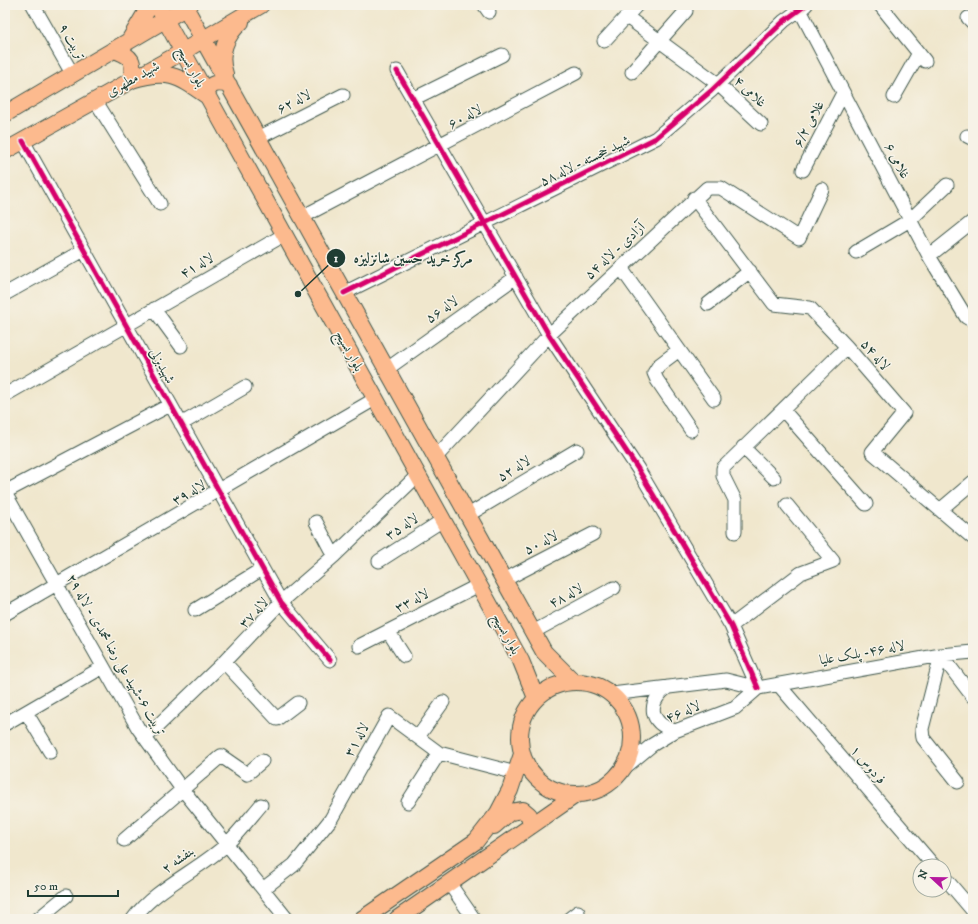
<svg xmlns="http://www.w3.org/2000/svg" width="978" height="924" font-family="'IM FELL DW Pica',Amiri,serif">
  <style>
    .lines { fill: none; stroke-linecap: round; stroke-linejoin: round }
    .minor-casing { stroke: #3e564b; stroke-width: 15 }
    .major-casing { stroke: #3e564b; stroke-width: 18 }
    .minor { stroke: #fff; stroke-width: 13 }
    .major { stroke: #fcba8e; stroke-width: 16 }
    .cycleway-casing { stroke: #f7f3e8; stroke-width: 8 }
    .cycleway { stroke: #d6006c; stroke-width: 5 }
    .labels { text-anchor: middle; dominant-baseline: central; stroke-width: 3; stroke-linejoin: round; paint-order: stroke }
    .street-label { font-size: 14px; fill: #1f3d34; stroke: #f7f3e8 }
    .leader { fill: none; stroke: #1f3d34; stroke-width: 1.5 }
    .callout-dot { fill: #1f3d34; stroke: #f7f3e8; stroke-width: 1.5 }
    .mark-label { font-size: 12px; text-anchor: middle; font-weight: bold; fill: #fff }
    .callout-label { font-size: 15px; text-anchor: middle; font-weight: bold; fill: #1f3d34; stroke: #f7f3e8; stroke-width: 3; stroke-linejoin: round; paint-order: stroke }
  </style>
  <rect width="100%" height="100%" fill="#f7f3e8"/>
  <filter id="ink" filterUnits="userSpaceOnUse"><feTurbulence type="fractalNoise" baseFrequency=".025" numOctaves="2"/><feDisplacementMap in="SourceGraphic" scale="8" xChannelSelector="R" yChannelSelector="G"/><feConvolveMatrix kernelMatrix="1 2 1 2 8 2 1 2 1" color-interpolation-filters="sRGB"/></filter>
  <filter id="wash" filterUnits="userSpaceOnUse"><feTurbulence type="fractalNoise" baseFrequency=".012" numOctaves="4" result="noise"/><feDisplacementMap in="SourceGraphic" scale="16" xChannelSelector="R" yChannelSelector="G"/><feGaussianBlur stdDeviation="0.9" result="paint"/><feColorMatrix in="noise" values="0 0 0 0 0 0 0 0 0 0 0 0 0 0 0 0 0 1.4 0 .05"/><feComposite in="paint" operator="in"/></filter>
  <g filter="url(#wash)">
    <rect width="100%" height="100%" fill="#f0e7cd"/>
  </g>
  <g filter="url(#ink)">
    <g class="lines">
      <defs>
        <path id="minor" d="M33,5L73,75
          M484,5L489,12
          M880,5L925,61
          M800,10L929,256L966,317L973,321
          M627,17L718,84L761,124
          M968,18L973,23
          M604,41L637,5
          M397,71L549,335L638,469L731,626L758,688
          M632,72L686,11
          M894,97L919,53
          M413,99L502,55
          M95,100L160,204
          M967,136L973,139
          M258,138L343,95
          M23,141L281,602L330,660
          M803,170L843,93
          M694,198L774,304L810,308L847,347L904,413L872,452L973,538
          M302,217L576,73
          M856,252L910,220L947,185
          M929,256L973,221
          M621,268L714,399
          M344,293L656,138L711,91L784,21L806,5
          M5,294L84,250
          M708,304L750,271
          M154,309L181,346
          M679,350L659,365L654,373L657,380L691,430
          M387,369L516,277
          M5,395L284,235
          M783,410L866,504
          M181,424L245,387
          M743,447L774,478
          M436,457L549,335L707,188H721L799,238L822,189
          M5,492L170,405
          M5,493L138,728L179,785L287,919
          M940,510L973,482
          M468,515L577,450
          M316,522L334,556
          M735,532V500L723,476V468L847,347
          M379,561L443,520
          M504,580L593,534
          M195,610L262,569
          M5,614L375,399
          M731,626L801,573L833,561L787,505
          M388,631L404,656
          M533,632L614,588
          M359,646L479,585
          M941,655L922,729L923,738L958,782
          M941,655L973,697
          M224,662L277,719L298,703
          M778,684L934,866
          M668,687C646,703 649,723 675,731
          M612,694L726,680L758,688L941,655L973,652
          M26,712L50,752
          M5,724L103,667
          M418,737L443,702
          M145,738L224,662L281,602L334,556L418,475
          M623,769L652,745L675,731L735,708L758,688
          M408,802L439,753
          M124,840L221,756L247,774L262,761
          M944,877L973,911
          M449,883L474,919
          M263,889L294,865L331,819L389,716L439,753L516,773
          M38,919L66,896
          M133,919C154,889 199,870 227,844C239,832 250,818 261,805
          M569,919L578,912"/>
        <path id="major" d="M157,5L521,661L536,698
          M184,5L544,652L573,681
          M130,39L146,12L147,5
          M114,50C132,56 135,61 131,80C168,69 177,75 207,96C208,82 218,82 229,85
          M225,74C218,54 226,35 241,22
          M5,114L190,5
          M5,151L182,52L261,5
          M520 738a56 56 0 1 1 112 0a56 56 0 1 1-112 0Z
          M494,826L510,812L523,810L529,815L531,826
          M362,919L476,841L498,813L510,790L522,754
          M397,919L577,794"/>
      </defs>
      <!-- minor casing -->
      <use href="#minor" class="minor-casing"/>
      <!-- major casing -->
      <use href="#major" class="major-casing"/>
      <!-- minor -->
      <use href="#minor" class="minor"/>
      <!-- major -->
      <use href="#major" class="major"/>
      <defs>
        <path id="cycleway" d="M397,71L549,335L638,469L731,626L758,688
          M23,141L281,602L330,660
          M344,293L656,138L711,91L784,21L806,5"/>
      </defs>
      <!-- cycleway casing -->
      <use href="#cycleway" class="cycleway-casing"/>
      <!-- cycleway -->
      <use href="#cycleway" class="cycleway"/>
    </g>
  </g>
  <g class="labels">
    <!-- street labels -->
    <g class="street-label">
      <text transform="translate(72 42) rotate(60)">تربیت ۹</text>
      <text transform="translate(191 67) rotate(61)">بلوار بسیج</text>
      <text transform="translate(133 79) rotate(-29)">شهید مطهری</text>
      <text transform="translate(750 92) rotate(43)">غلامی ۴</text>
      <text transform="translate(294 102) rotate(-27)">لاله ۶۲</text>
      <text transform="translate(465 117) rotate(-28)">لاله ۶۰</text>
      <text transform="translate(809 124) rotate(-62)">غلامی ۶/۲</text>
      <text transform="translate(585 161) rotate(-26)">شهید خجسته - لاله ۵۸</text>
      <text transform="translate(897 161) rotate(62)">غلامی ۶</text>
      <text transform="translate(615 251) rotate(-43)">آزادی - لاله ۵۴</text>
      <text transform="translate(197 266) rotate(-30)">لاله ۴۱</text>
      <text transform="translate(442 310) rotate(-35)">لاله ۵۶</text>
      <text transform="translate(349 351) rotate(61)">بلوار بسیج</text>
      <text transform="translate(875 355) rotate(49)">لاله ۵۴</text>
      <text transform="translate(162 366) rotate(61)">شهیدبزلی</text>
      <text transform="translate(514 469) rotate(-31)">لاله ۵۲</text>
      <text transform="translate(189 493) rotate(-30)">لاله ۳۹</text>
      <text transform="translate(402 527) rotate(-33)">لاله ۳۵</text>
      <text transform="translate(541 543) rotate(-27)">لاله ۵۰</text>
      <text transform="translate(566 596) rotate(-28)">لاله ۴۸</text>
      <text transform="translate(412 601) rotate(-27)">لاله ۳۳</text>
      <text transform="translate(254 613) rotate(-47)">لاله ۳۷</text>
      <text transform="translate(506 634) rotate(61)">بلوار بسیج</text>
      <text transform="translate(862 653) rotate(-10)">لاله ۴۶- پلک علیا</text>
      <text transform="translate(116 655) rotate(60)">تربیت ۶-شهید علی رضا محمدی - لاله ۲۹</text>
      <text transform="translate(683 712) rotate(-23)">لاله ۴۶</text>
      <text transform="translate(357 740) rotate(-61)">لاله ۳۱</text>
      <text transform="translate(868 765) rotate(49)">فردوس ۱</text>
      <text transform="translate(178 860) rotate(-36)">بنفشه ۲</text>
    </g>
  </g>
  <!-- callouts -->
  <path class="leader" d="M298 294L336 258"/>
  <g class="callout-dot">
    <circle cx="298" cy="294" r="4"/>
    <circle cx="336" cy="258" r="10"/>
  </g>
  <g class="mark-label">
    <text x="336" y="262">1</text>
  </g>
  <g class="callout-label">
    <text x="413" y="263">مرکز خرید حسین شانزلیزه</text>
  </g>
  <!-- margin -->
  <rect width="978" height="924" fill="none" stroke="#f7f3e8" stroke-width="20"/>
  <!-- north arrow -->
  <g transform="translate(932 878) rotate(292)"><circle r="19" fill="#f7f3e8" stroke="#a1aaa0"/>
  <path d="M0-3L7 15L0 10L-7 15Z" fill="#b5179e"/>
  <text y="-6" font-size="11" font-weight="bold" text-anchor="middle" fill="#1f3d34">N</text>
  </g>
  <!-- scale -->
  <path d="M28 890v6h90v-6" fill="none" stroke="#1f3d34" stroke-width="2"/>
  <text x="34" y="890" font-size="12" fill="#1f3d34" stroke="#f7f3e8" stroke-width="3" paint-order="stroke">50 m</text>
</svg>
